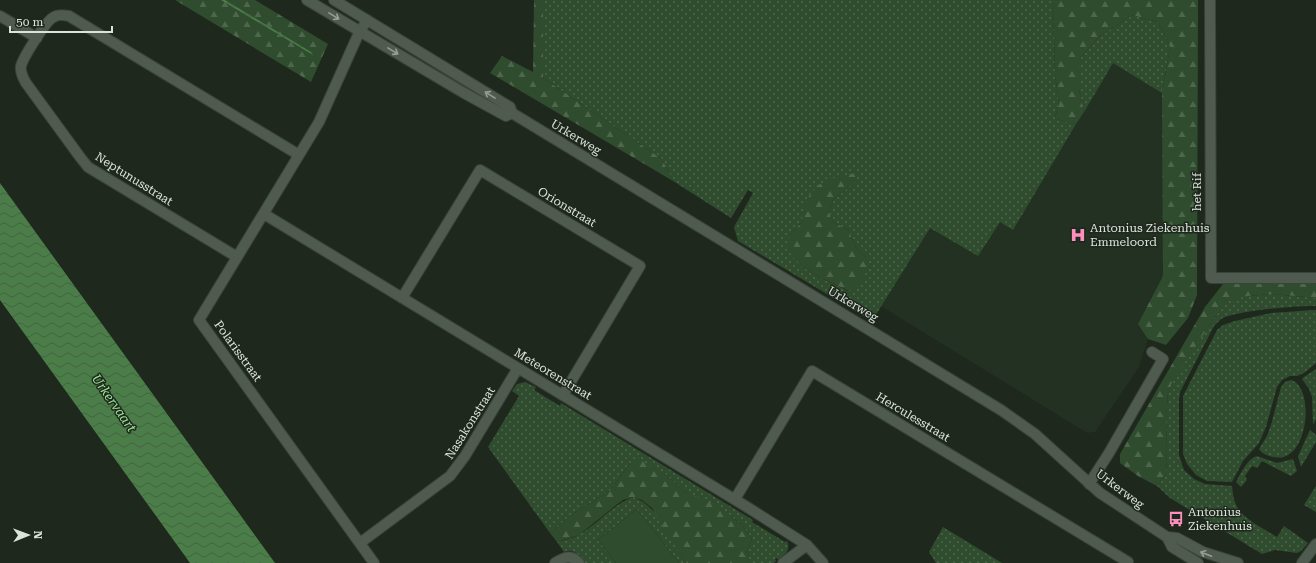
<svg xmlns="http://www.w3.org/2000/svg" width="1316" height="563" font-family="'Roboto Serif',serif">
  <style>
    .built { fill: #223121 }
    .grass { fill: url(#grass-dots); fill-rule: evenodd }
    .forest { fill: url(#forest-firs) }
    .garden { fill: #304c2e }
    .water { fill: url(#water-waves) }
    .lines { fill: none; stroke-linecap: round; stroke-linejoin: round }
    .street-casing { stroke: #3a433a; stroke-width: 12 }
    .secondary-casing { stroke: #3a433a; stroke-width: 12 }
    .street { stroke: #4f5b4e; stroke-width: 10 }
    .secondary { stroke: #4f5b4e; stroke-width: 10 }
    .oneway { stroke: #969f94 }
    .labels { text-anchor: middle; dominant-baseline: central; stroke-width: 3; stroke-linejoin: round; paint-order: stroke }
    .street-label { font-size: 12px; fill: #dce3db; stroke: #1e281d }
    .poi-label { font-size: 12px; fill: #dce3db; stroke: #1e281d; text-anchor: start }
    .water-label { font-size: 13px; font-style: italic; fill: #9fe799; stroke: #1e281d }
  </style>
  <defs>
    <pattern id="grass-dots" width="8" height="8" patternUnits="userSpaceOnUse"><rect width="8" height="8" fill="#304c2e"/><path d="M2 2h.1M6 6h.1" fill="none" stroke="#4d664c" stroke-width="1.8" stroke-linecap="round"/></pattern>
    <pattern id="forest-firs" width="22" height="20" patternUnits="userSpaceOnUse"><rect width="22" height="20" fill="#304c2e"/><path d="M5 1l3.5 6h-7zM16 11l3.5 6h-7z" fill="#4d664c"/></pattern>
    <pattern id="water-waves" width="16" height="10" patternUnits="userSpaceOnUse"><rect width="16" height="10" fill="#4a7d47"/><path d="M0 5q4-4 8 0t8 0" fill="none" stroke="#466345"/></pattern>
  </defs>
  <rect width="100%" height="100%" fill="#1e281d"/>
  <!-- built -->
  <path class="built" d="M1112,52L1170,90L1168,276L1139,367L1095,432L1087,433L874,302L932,221L977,249Z"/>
  <!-- grass -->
  <path class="grass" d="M543,0H1053L1055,75L1059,103L1055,118L1066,122L1076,124L1013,230L1000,222L978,256L930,228L872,321L738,241L734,227L753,193L748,190L731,218L673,181L662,159L543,78ZM856,181L833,200L829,213L833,222L848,230L856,247L867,258L848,291L815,275L796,262L790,235L801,223Z
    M1132,15L1158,22L1170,47L1162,93L1113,63L1084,112L1079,89V59L1100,36Z
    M1272,294L1316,298V306C1298,305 1235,311 1221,319C1219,321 1216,324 1214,326L1180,392L1179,400V455L1184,470L1194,479L1205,484L1232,486C1233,495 1234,504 1240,511C1247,521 1266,530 1277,537L1284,526L1308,543L1301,551L1297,553L1275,550L1262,554L1170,498L1157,486L1166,474L1167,452L1166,420L1168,392L1171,382L1217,314L1230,299L1248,296Z
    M1314,310H1316V363L1304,373L1297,376H1290L1282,380L1277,387L1266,427L1259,443L1243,461L1232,482L1207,481L1196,475L1187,464L1183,454V396L1217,330L1223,325L1235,321L1271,313Z
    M1316,369V419L1313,425L1312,397L1309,389L1302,379L1304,377Z
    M1291,380C1316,387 1308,465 1274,457C1268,456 1262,454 1259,449L1267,436L1271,425L1281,387L1285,382Z
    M525,382L536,387L534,390L560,406L561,403L753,520L752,522L785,542L787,541C791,551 785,554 778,560L777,558L775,559L776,561L774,563H749L747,552L752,539L743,526L731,516L685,492L664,473L630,463L610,491L570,516L550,533L488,447L519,396L512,391L517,384Z
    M1310,430L1316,435V442L1301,467L1298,456Z
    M1257,456L1277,463L1293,459L1297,471L1291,476L1262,461L1257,468L1252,466L1245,476L1247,480L1241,487L1236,482C1241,473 1247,459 1257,456Z
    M1316,486V512L1304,505Z
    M633,497C659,506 671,538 684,561L687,563H679L637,509L598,540L616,563H584C578,555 574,548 564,552L557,542C564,540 574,538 580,534C599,523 612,505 633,497Z
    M943,527L1002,563H936L929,552Z"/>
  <!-- forest -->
  <path class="forest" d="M175,0H255L328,44L311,82Z
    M534,0H543V78L662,159L673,181L490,73L502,56L533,72Z
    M1053,0H1198L1197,295L1188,318L1166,345L1148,339L1138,324L1163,276L1162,93L1170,47L1158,22L1132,15L1100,36L1079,59V89L1084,112L1076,124L1066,122L1055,118L1059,103L1055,75Z
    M856,173V181L833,200L829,213L833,222L848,230L856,247L867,258C867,276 864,282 849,291L815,275L796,262L787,248L790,235L801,223L806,200L818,185L837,177Z
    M1223,284H1316V298L1272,294L1248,296L1230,300L1217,314L1172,382L1168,392L1166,420L1167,452L1166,474L1157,486L1138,476L1120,463V454L1205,307Z
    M637,458L664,473L685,492L713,504L731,516L743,526L752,539L747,552L749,563H687L684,561L652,508L642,500L633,497L623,500L615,506L579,535L557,542L550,533L570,516L610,491L630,463Z"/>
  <!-- garden -->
  <path class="garden" d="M637,509L679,563H616L598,540Z"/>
  <!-- water -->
  <path class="water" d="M221,0H225L311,52L313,55Z
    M0,183L275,563H190L0,300Z"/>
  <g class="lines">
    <defs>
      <path id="street" d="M1210,0L1211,278H1316
        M0,16L37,38
        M367,20L358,35L319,122L199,320L374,563
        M264,214L747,507L807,545L823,563
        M237,257L88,167L80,157L26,83C23,78 20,72 21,66C23,58 46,20 54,17C58,14 64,15 69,16L299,155
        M402,298L480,170L640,266L563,395
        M1089,484L1109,453L1163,359L1152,352
        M735,499L812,371L1128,562L1127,563
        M360,543L450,476L465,456L518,368
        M555,563C564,557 571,554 579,563
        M783,563L807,545
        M1302,563L1316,544"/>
      <path id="secondary" d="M307,0L464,93L506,116L512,113
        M334,0L510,107L512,113L1001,410L1035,434L1100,493L1167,537L1177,538L1203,552L1238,563
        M1167,537L1172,547L1198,563"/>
    </defs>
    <!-- street casing -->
    <use href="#street" class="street-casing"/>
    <!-- secondary casing -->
    <use href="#secondary" class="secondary-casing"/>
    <!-- street -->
    <use href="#street" class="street"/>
    <!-- secondary -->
    <use href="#secondary" class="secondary"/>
  </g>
  <!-- one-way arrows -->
  <defs><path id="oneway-shaft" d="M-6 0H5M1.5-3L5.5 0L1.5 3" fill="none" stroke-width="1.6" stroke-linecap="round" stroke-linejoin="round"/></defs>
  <g class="oneway">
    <use href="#oneway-shaft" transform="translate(334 16) rotate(31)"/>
    <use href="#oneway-shaft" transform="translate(393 51) rotate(31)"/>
    <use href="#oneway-shaft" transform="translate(490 95) rotate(-148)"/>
    <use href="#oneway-shaft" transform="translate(1206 554) rotate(-159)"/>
  </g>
  <!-- icons -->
  <defs>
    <symbol id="hospital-bare" viewBox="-9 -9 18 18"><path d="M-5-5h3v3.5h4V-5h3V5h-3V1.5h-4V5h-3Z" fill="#fd8ec0" stroke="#1e281d" stroke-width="2.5" paint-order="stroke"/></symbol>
    <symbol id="bus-bare" viewBox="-9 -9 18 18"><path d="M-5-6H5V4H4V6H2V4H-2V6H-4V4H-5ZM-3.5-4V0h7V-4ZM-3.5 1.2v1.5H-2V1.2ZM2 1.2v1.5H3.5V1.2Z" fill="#fd8ec0" stroke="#1e281d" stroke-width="2.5" paint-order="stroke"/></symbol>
  </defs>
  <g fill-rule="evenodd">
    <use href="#hospital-bare" x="1067" y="224" width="22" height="22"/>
    <use href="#bus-bare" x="1165" y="508" width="22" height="22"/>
  </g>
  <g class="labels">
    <!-- street labels -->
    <g class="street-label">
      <text transform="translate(576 137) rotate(31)">Urkerweg</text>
      <text transform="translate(134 179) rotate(32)">Neptunusstraat</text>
      <text transform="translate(1197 192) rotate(-90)">het Rif</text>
      <text transform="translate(567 207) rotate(31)">Orionstraat</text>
      <text transform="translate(853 304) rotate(31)">Urkerweg</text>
      <text transform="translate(238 351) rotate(54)">Polarisstraat</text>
      <text transform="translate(553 374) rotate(31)">Meteorenstraat</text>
      <text transform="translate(913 417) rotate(31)">Herculesstraat</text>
      <text transform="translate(470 423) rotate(-58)">Nasakonstraat</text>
      <text transform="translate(1120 489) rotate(37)">Urkerweg</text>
    </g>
    <!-- poi labels -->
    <g class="poi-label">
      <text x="1090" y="228">Antonius Ziekenhuis<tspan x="1090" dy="14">Emmeloord</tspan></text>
      <text x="1188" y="512">Antonius<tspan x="1188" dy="14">Ziekenhuis</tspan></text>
    </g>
    <!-- water labels -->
    <g class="water-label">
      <text transform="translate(114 403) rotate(55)">Urkervaart</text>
    </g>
  </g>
  <!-- north arrow -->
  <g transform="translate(28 535) rotate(89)" stroke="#1e281d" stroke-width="3" paint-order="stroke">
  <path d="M0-3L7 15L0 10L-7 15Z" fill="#dce3db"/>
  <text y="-6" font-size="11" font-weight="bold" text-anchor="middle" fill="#dce3db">N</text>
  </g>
  <!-- scale -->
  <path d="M10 26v6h102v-6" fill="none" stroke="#dce3db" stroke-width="2"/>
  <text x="16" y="26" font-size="12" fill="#dce3db" stroke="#1e281d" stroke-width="3" paint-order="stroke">50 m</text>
</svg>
